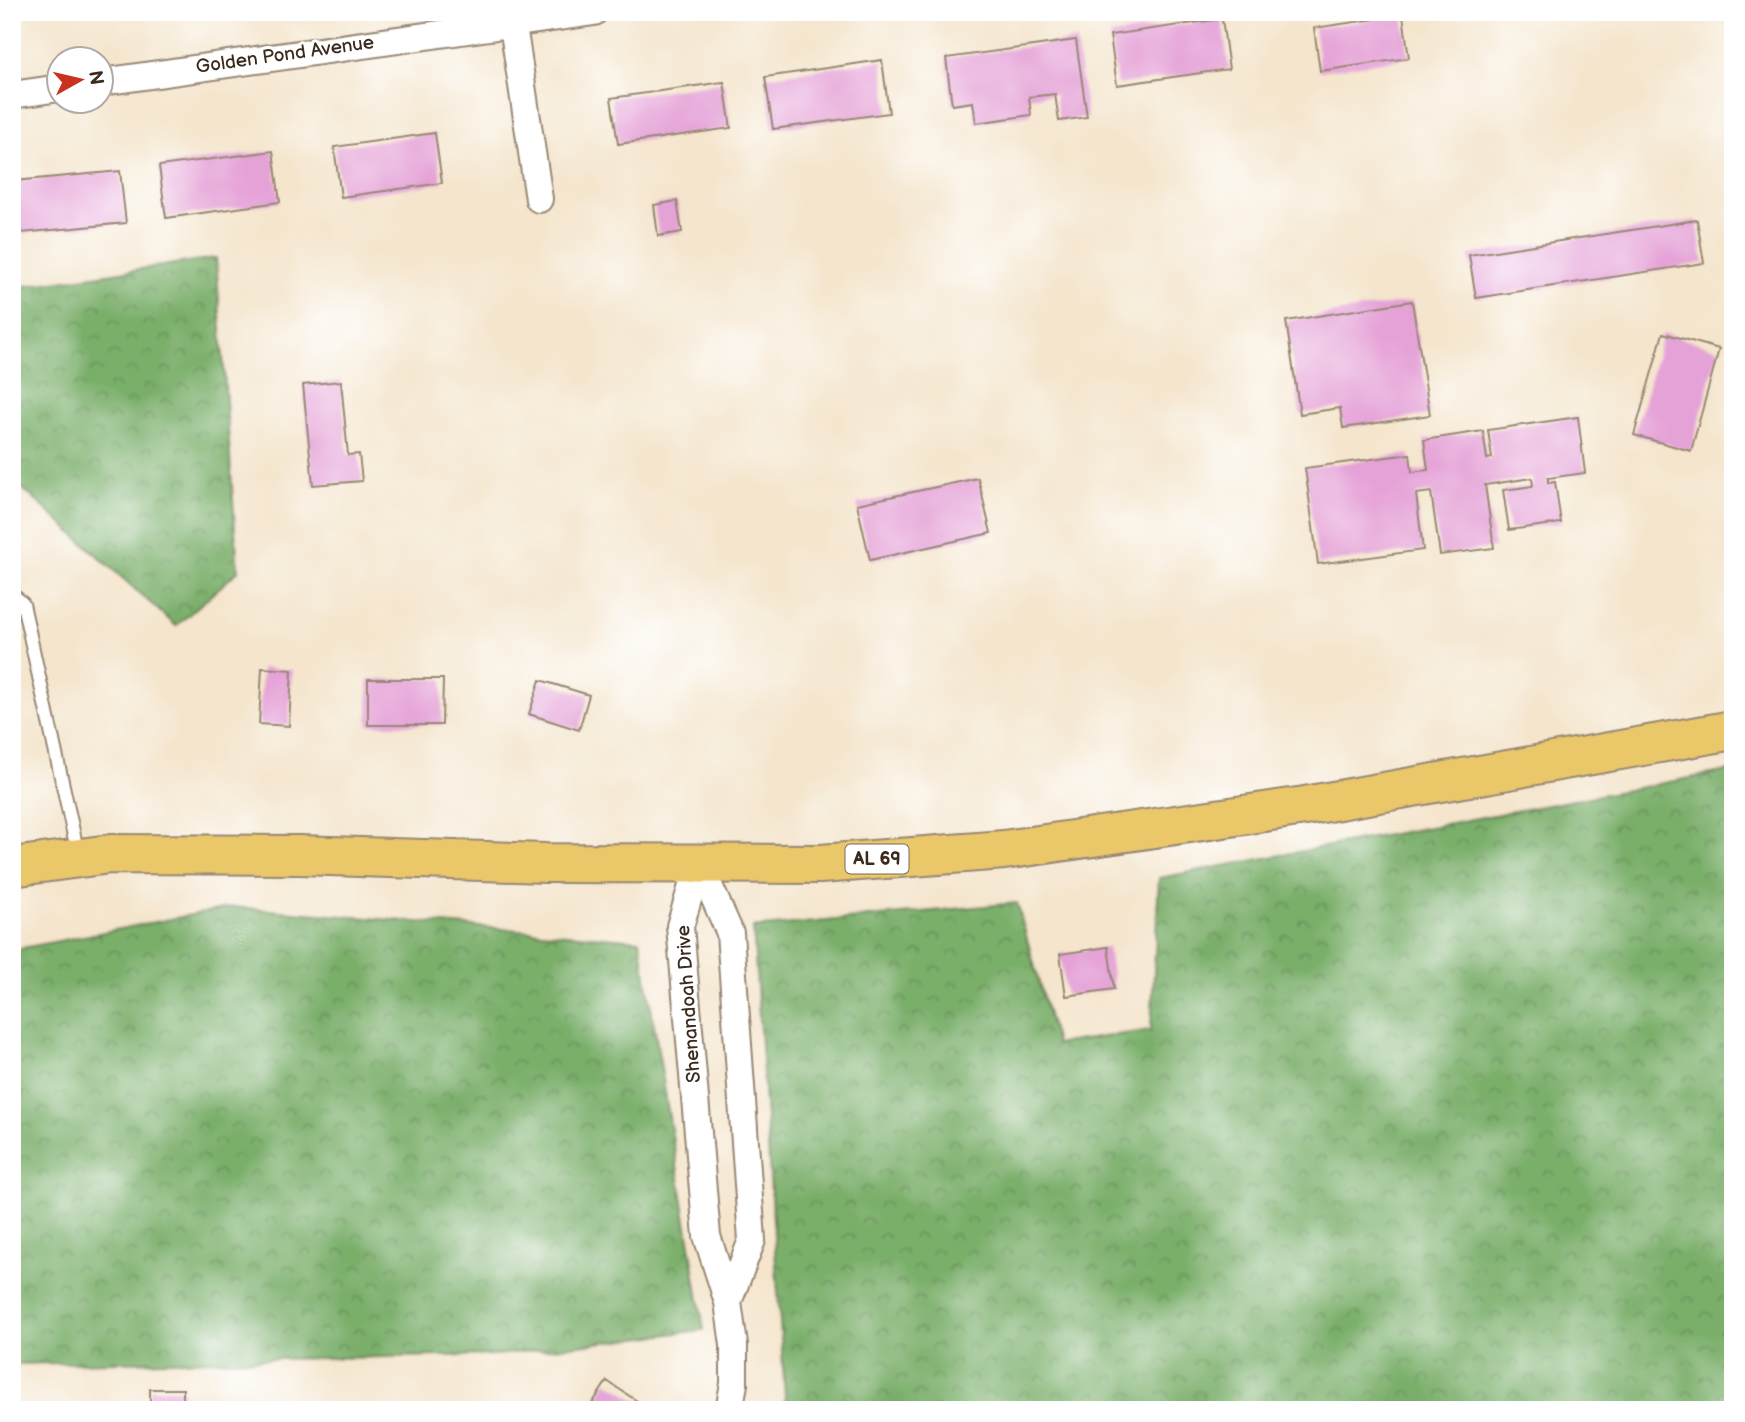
<svg xmlns="http://www.w3.org/2000/svg" width="1745" height="1422" font-family="'Balsamiq Sans',sans-serif">
  <style>
    .forest { fill: url(#forest-crowns); stroke: #5a6c44; stroke-width: 2 }
    .building { fill: #e5a2d7 }
    .lines { fill: none; stroke-linecap: round; stroke-linejoin: round }
    .service-casing { stroke: #988875; stroke-width: 16 }
    .minor-casing { stroke: #988875; stroke-width: 30 }
    .primary-casing { stroke: #988875; stroke-width: 42 }
    .service { stroke: #fff; stroke-width: 12 }
    .minor { stroke: #fff; stroke-width: 26 }
    .primary { stroke: #eac769; stroke-width: 38 }
    .labels { text-anchor: middle; dominant-baseline: central; stroke-width: 6; stroke-linejoin: round; paint-order: stroke }
    .shield { fill: #fff; stroke: #766a62; stroke-width: 2 }
    .shield-label { font-size: 18px; font-weight: bold; fill: #3b2a1e }
    .street-label { font-size: 19px; fill: #3b2a1e; stroke: #fff }
  </style>
  <defs>
    <pattern id="forest-crowns" width="20" height="18" patternUnits="userSpaceOnUse" patternTransform="scale(1.75)"><rect width="20" height="18" fill="#7aaf6b"/><path d="M2 6a3 3 0 1 1 6 0M12 15a3 3 0 1 1 6 0" fill="none" stroke="#658f57"/></pattern>
  </defs>
  <rect width="100%" height="100%" fill="#fff"/>
  <filter id="ink" filterUnits="userSpaceOnUse"><feTurbulence type="fractalNoise" baseFrequency=".0143" numOctaves="2"/><feDisplacementMap in="SourceGraphic" scale="14" xChannelSelector="R" yChannelSelector="G"/><feConvolveMatrix kernelMatrix="1 2 1 2 8 2 1 2 1" color-interpolation-filters="sRGB"/></filter>
  <filter id="wash" filterUnits="userSpaceOnUse"><feTurbulence type="fractalNoise" baseFrequency=".00686" numOctaves="4" result="noise"/><feDisplacementMap in="SourceGraphic" scale="28" xChannelSelector="R" yChannelSelector="G"/><feGaussianBlur stdDeviation="1.57" result="paint"/><feColorMatrix in="noise" values="0 0 0 0 0 0 0 0 0 0 0 0 0 0 0 0 0 1.4 0 .05"/><feComposite in="paint" operator="in"/></filter>
  <g filter="url(#wash)">
    <rect width="100%" height="100%" fill="#f4e5cc"/>
    <!-- forest -->
    <path class="forest" d="M216,258L238,571L176,626L12,479V288Z
      M1733,770V1410H786L753,928L1017,903L1056,1044L1151,1030L1159,878Z
      M232,907L640,940L704,1330L496,1355L12,1364V950Z"/>
    <g id="blocks">
      <!-- building -->
      <path class="building" d="M1403,15L1409,58L1320,71L1314,28Z
        M1222,19L1229,69L1117,85L1110,35Z
        M1076,40L1087,117L1059,121L1055,94L1029,97L1031,115L976,123L973,102L952,105L946,58Z
        M882,60L889,113L773,129L765,77Z
        M724,82L731,128L618,144L611,98Z
        M435,133L442,183L341,197L334,147Z
        M273,151L280,202L166,218L159,166Z
        M120,171L126,223L21,233L15,181Z
        M677,201L682,232L658,236L654,205Z
        M1697,220L1704,263L1476,298L1469,255Z
        M1412,301L1430,415L1343,428L1340,408L1300,414L1286,321Z
        M1663,333L1719,349L1691,451L1634,435Z
        M341,381L348,455L359,454L362,481L313,485L303,385Z
        M1578,417L1585,473L1548,478V483L1555,482L1561,523L1509,530L1503,490L1533,486L1532,478L1485,485L1494,548L1440,555L1431,492L1416,494L1423,550L1318,564L1305,468L1410,454L1412,472L1428,470L1424,440L1483,431L1487,459L1492,458L1488,430Z
        M978,478L991,533L870,560L857,504Z
        M262,668L292,670L289,726L259,724Z
        M368,679H443L442,725H368Z
        M540,680L589,695L579,730L529,714Z
        M1108,947L1114,989L1066,996L1060,954Z
        M607,1381L646,1407L644,1410H588Z
        M150,1389H183V1410H150Z"/>
    </g>
  </g>
  <g filter="url(#ink)">
    <use href="#blocks" fill-opacity="0" stroke="#988875" stroke-width="2"/>
    <g class="lines">
      <defs>
        <path id="service" d="M12,594L23,604L78,854"/>
        <path id="minor" d="M511,12L539,199
          M102,82L594,12
          M12,95L60,88
          M699,863L680,926L707,1236L728,1302L734,1345V1384L729,1410
          M699,863L730,933L752,1240L728,1302"/>
        <path id="primary" d="M12,867L110,854L299,855L545,863L820,864L1004,850L1305,806L1733,730"/>
      </defs>
      <!-- service casing -->
      <use href="#service" class="service-casing"/>
      <!-- minor casing -->
      <use href="#minor" class="minor-casing"/>
      <!-- primary casing -->
      <use href="#primary" class="primary-casing"/>
      <!-- service -->
      <use href="#service" class="service"/>
      <!-- minor -->
      <use href="#minor" class="minor"/>
      <!-- primary -->
      <use href="#primary" class="primary"/>
    </g>
  </g>
  <g class="labels">
    <!-- shield labels -->
    <rect class="shield" x="845.5" y="844.5" width="63" height="29" rx="5"/>
    <g class="shield-label">
      <text x="877" y="859">AL 69</text>
    </g>
    <!-- street labels -->
    <g class="street-label">
      <text transform="translate(285 55) rotate(-8)">Golden Pond Avenue</text>
      <text transform="translate(689 1004) rotate(-94)">Shenandoah Drive</text>
    </g>
  </g>
  <!-- margin -->
  <rect width="1745" height="1422" fill="none" stroke="#fff" stroke-width="42"/>
  <!-- north arrow -->
  <g transform="translate(80 80) rotate(82)"><circle r="33" fill="#ffffff" stroke="#b1aaa5" stroke-width="2"/>
  <path d="M0-5L12 26L0 18L-12 26Z" fill="#c8321e"/>
  <text y="-10" font-size="19" font-weight="bold" text-anchor="middle" fill="#3b2a1e">N</text>
  </g>
</svg>
